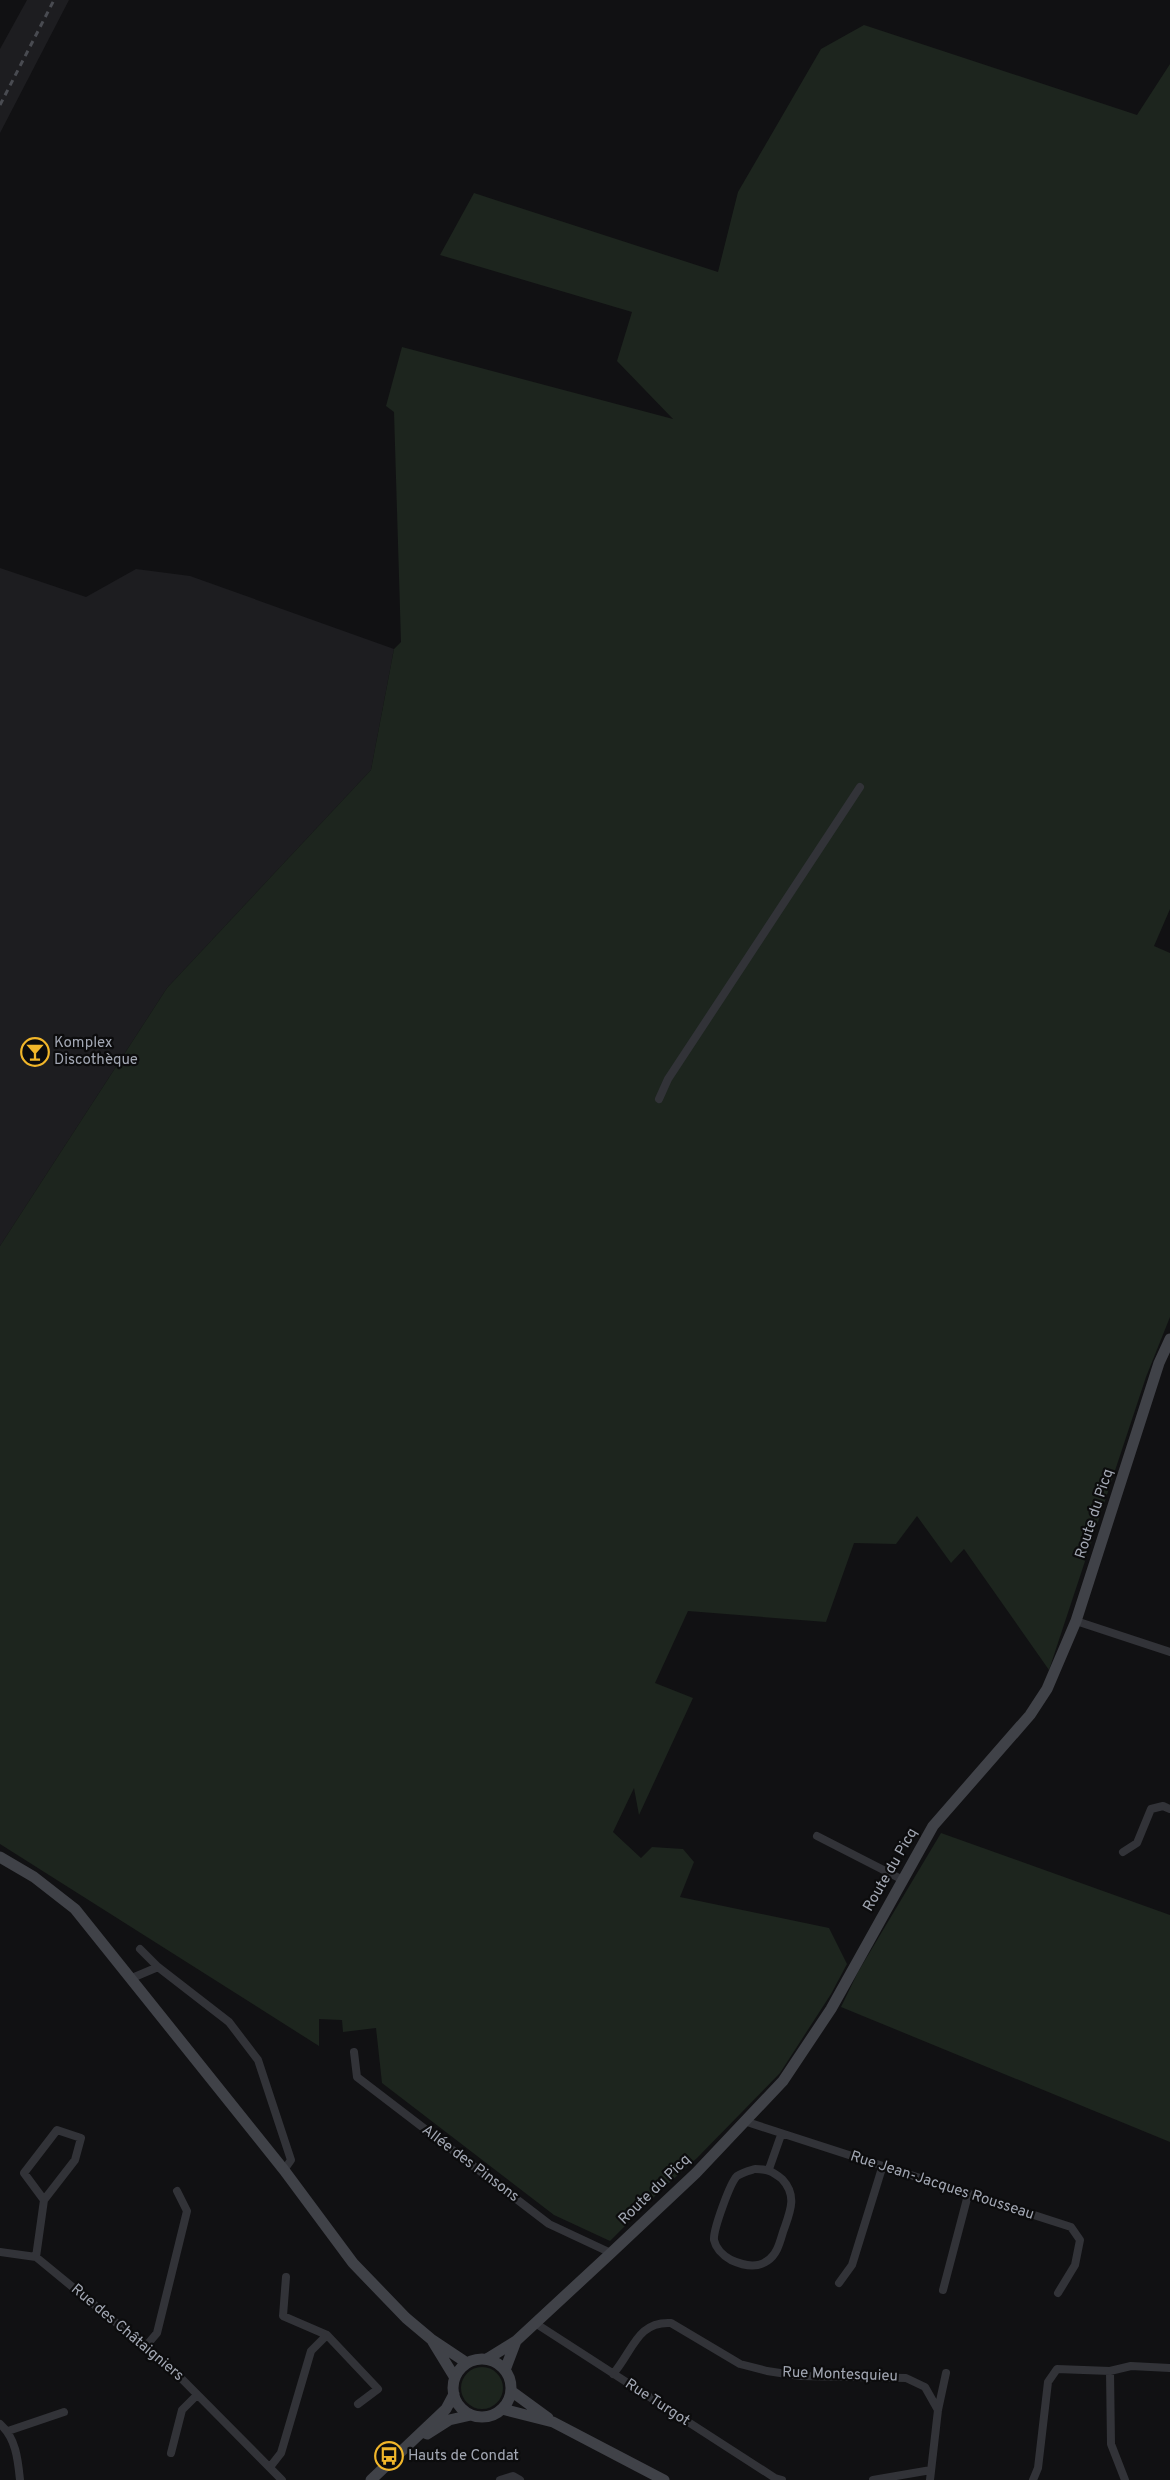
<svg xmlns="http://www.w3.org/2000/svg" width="1170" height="2480" font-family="Overpass,sans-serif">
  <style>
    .built { fill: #1d1d20 }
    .green { fill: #1d251e }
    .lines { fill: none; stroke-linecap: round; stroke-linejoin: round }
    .street { stroke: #323338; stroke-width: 8 }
    .secondary { stroke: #404248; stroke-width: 11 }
    .rail { stroke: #494b51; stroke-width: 3; stroke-dasharray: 6 5; stroke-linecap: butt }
    .labels { text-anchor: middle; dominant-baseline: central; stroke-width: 4.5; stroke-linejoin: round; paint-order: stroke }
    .poi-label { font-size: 15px; fill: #a2a7b3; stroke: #0c0c0d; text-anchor: start }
    .street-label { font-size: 15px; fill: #a2a7b3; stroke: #0c0c0d }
  </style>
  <rect width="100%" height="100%" fill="#111113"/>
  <!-- built -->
  <path class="built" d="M27,0H69L0,133V49Z
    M0,568L86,597L136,569L190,576L394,649L371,770L167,988L0,1246Z"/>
  <!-- green -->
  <path class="green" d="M864,25L1137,115L1170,64V909L1154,946L1170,953V1317L1146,1377L1049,1670L964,1549L951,1563L917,1516L896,1544L854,1543L826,1622L688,1611L655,1683L693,1698L639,1815L634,1788L613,1832L641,1858L652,1847L683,1849L694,1862L680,1897L829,1928L847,1964L831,1994L780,2073L697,2158L658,2193L610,2241L554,2215L382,2083L376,2028L343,2032L342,2020L319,2019V2046L0,1844V1246L167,988L371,770L394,649L401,642L394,412L386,406L402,347L673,419L617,361L632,312L440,255L474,193L718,272L738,192L821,49Z
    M941,1833L1170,1915V2142L841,2007L858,1972Z
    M461 2388a21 21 0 1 1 42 0a21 21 0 1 1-42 0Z"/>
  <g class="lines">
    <!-- street -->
    <path class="street" d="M659,1099L668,1079L860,787
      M1076,1621L1170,1652
      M817,1836L903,1880
      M1123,1852L1137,1843L1151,1809L1163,1806L1170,1809
      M140,1949L158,1967L229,2022L258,2060L291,2160L284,2170
      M132,1978L158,1967
      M354,2052L357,2077L549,2224L611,2253
      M744,2121L1071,2227L1080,2240L1075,2265L1058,2293
      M755,2169C767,2169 772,2171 782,2179C798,2196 790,2212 783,2232C780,2242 777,2255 767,2261C756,2269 742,2265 731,2260C724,2256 716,2249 714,2240C713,2230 730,2183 737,2176C743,2172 748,2171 755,2169Z
      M769,2169L781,2135
      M0,2252L36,2257L170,2367L282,2480
      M36,2257L44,2200L75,2160L81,2138L57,2130L24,2173L44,2200
      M286,2277L283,2316L327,2335L378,2389L358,2404
      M839,2283L852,2265L882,2168
      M943,2290L968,2195
      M535,2323L775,2478L782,2480
      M146,2346L157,2333L187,2211L177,2191
      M1110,2371L1111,2444L1125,2480
      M613,2374C633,2351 637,2321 671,2323L740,2364L767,2371L800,2376L906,2378L925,2387L938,2410
      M0,2424C16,2438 18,2460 20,2480
      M8,2431L64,2412
      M171,2453L182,2410L197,2395
      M270,2467L281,2453L311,2351L327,2335
      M500,2480L513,2476L520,2480
      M873,2480L931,2470
      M930,2480L938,2410L946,2373
      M1033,2480L1038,2468L1048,2382L1057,2369L1110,2371L1131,2366L1170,2368"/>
    <!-- secondary -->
    <path class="secondary" d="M0,1857L34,1877L75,1909L284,2170L353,2263L406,2318L431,2339L467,2363
      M433,2342L455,2378
      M487,2359L516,2341L611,2253L696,2173L783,2081L831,2009L933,1826L1030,1715L1047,1689L1076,1621L1159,1363L1170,1339
      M453 2388a29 29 0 1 1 58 0a29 29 0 1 1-58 0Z
      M505,2370L516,2341
      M511,2391L548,2418
      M502,2409L553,2422L664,2480
      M427,2434L449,2420L471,2415
      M371,2480L446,2409L454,2394"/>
    <!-- rail -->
    <path class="rail" d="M0,105L54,0"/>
  </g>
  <!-- icons -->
  <defs>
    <symbol id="bar-ring" viewBox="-11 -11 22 22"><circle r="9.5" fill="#0c0c0d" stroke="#f1b62a" stroke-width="1.5"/><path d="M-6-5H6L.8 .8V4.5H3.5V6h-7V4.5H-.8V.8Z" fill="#f1b62a"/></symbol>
    <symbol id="bus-ring" viewBox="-11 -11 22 22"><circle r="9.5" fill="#0c0c0d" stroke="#f1b62a" stroke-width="1.5"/><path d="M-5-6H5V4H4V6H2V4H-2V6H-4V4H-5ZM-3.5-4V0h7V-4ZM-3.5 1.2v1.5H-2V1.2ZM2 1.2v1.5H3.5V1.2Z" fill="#f1b62a"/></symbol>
  </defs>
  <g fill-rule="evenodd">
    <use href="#bar-ring" x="19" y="1036" width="32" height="32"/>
    <use href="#bus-ring" x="373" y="2440" width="32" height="32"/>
  </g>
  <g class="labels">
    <!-- poi labels -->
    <g class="poi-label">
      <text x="54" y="1043">Komplex<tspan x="54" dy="17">Discothèque</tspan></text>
      <text x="408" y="2456">Hauts de Condat</text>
    </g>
    <!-- street labels -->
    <g class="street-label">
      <text transform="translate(1095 1514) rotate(-72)">Route du Picq</text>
      <text transform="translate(891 1870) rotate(-60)">Route du Picq</text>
      <text transform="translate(470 2164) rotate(37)">Allée des Pinsons</text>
      <text transform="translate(942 2186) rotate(18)">Rue Jean-Jacques Rousseau</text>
      <text transform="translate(655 2190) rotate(-44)">Route du Picq</text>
      <text transform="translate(127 2333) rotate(40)">Rue des Châtaigniers</text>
      <text transform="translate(840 2375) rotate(2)">Rue Montesquieu</text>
      <text transform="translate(657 2403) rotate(33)">Rue Turgot</text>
    </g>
  </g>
</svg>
